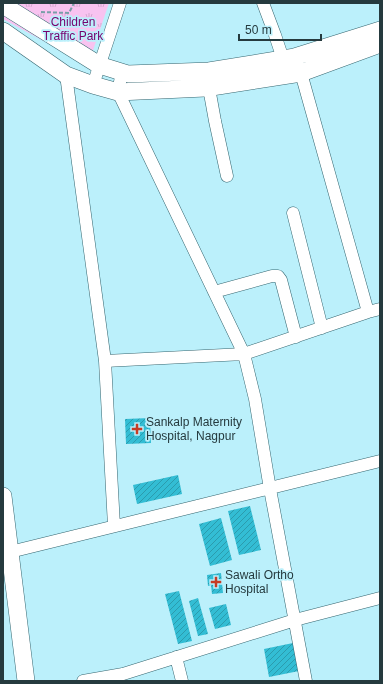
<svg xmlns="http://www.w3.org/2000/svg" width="383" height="684" font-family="Arial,sans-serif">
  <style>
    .park { fill: url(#park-tufts) }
    .building { fill: url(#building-hatch) }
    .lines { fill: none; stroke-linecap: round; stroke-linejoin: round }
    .street-casing { stroke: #356670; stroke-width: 13 }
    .secondary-casing { stroke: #356670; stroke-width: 18 }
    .path { stroke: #789fa7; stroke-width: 2; stroke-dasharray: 4 2; stroke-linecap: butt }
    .street { stroke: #fff; stroke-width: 12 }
    .secondary { stroke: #fff; stroke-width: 17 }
    .poi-dot { fill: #c63b24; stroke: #bbf0fb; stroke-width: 1.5 }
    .labels { text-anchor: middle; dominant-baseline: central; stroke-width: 3.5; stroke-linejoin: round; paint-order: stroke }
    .park-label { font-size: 12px; fill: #76026e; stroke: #bbf0fb }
    .poi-label { font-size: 12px; fill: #253a3e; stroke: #bbf0fb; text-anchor: start }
  </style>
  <defs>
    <pattern id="park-tufts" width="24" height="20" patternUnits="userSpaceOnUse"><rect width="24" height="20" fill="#f8c3f0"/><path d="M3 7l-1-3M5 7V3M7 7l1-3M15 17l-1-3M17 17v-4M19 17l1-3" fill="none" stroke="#d4a8cf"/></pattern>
    <pattern id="building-hatch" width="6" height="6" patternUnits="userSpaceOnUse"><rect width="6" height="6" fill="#33bdd4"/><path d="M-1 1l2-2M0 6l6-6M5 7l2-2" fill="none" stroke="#2b9bad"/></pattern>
  </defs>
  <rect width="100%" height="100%" fill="#bbf0fb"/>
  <!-- park -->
  <path class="park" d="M3,3H109L88,65L3,19Z"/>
  <!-- building -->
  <path class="building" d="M150,418L151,443L126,444L125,419Z
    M178,475L182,494L137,504L133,485Z
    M250,506L261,550L239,555L228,511Z
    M221,518L232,560L210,566L199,524Z
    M221,573L223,593L212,594L211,585L208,586L207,575Z
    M179,591L192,641L178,644L165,594Z
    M198,598L208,634L198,636L189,601Z
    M226,604L231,625L215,629L209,608Z
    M293,643L299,671L269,677L264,649Z"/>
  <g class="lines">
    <defs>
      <path id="street" d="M263,3L275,35L283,59
        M298,65L301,73L368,312
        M122,72L118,92L244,354L255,399L270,489L306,681
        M66,75L105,361L114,526
        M93,85L120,3
        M209,88L215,121L227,176
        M293,213L322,328
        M214,292L272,276H278L281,280L296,337
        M105,361L244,354L368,312L380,309
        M10,552C133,521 257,492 380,461
        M176,657L182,681
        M83,681L123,674L295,620L380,598"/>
      <path id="secondary" d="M3,5L99,65L128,74L209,71L283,59L294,57L380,30
        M3,31L66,75L93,85L118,92L205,88L301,73L380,44
        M3,496L26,681"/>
    </defs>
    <!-- street casing -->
    <use href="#street" class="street-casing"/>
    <!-- secondary casing -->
    <use href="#secondary" class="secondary-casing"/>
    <!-- path -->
    <path class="path" d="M41,12L69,13L74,3"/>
    <!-- street -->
    <use href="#street" class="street"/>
    <!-- secondary -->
    <use href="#secondary" class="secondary"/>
  </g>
  <!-- markers -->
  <g class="poi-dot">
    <path d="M135 423h4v4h4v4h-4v4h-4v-4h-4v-4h4z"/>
    <path d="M214 576h4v4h4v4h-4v4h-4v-4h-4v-4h4z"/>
  </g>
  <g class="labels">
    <!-- park labels -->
    <g class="park-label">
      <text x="73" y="22">Children<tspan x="73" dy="14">Traffic Park</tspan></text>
    </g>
    <!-- poi labels -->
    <g class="poi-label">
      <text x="146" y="422">Sankalp Maternity<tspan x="146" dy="14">Hospital, Nagpur</tspan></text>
      <text x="225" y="575">Sawali Ortho<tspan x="225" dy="14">Hospital</tspan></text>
    </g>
  </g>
  <!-- border -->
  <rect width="383" height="684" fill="none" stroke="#253a3e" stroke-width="8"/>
  <!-- scale -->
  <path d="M239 34v6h82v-6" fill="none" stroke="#253a3e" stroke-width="2"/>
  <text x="245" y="34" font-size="12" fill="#253a3e" stroke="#bbf0fb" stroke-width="3" paint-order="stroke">50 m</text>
</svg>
